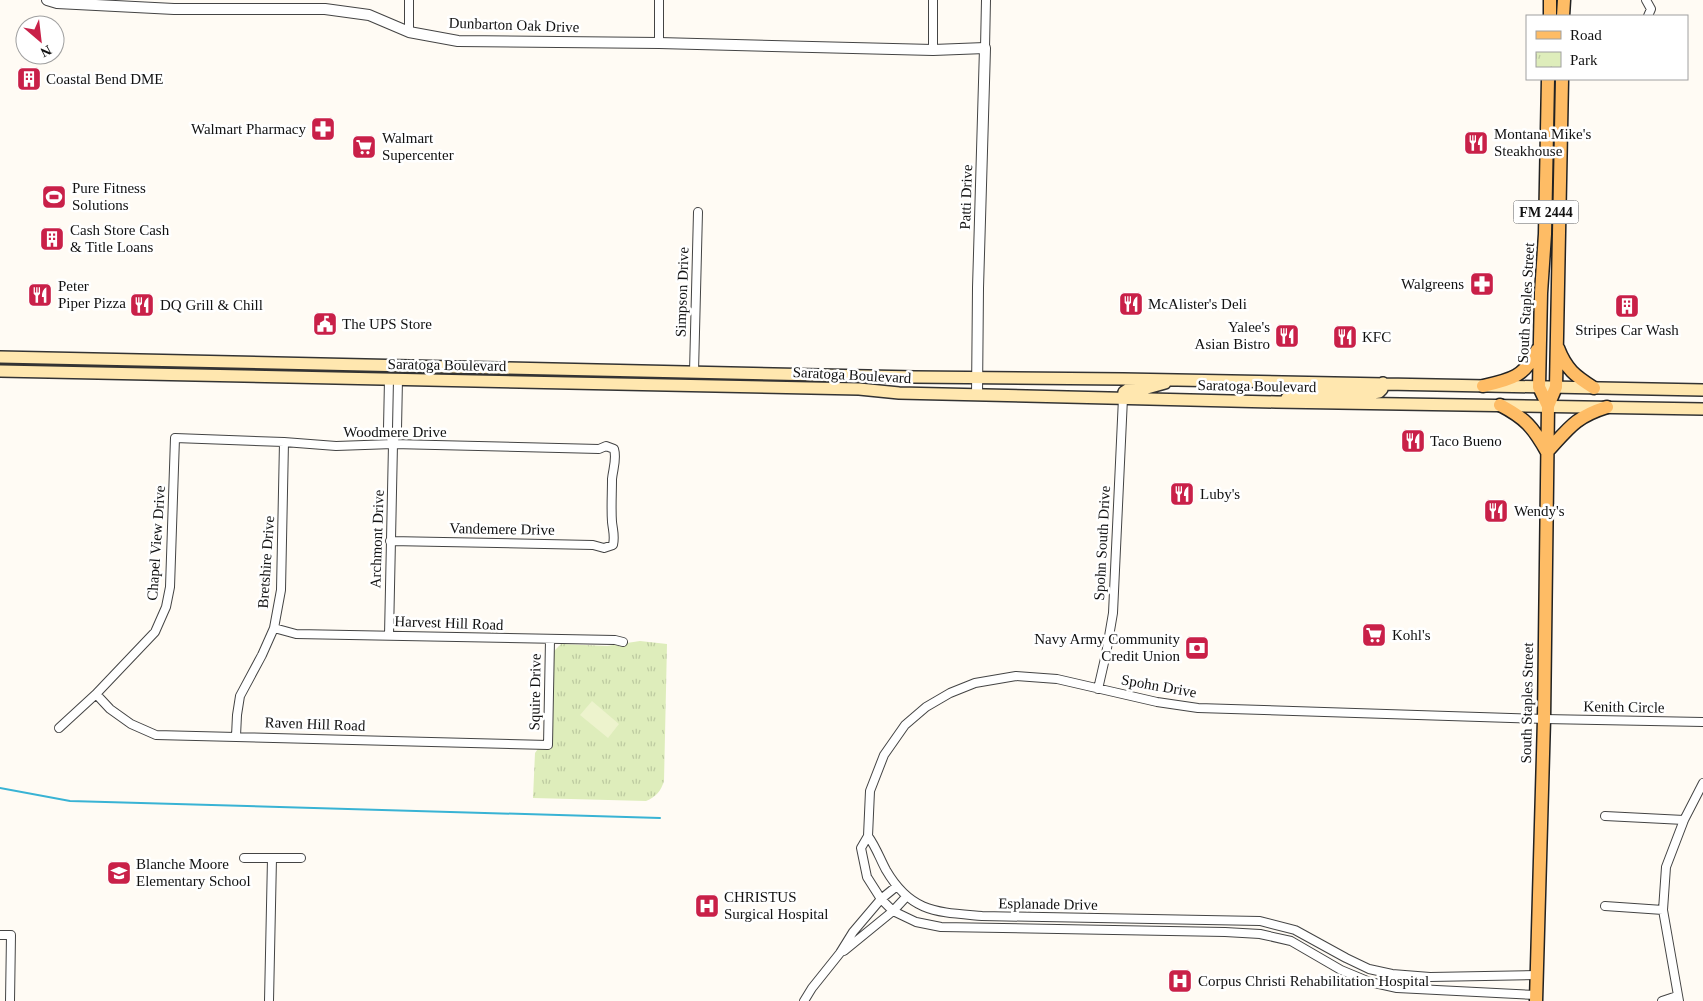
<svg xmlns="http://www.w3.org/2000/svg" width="1703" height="1001" font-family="'Times New Roman',serif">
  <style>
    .park { fill: url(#park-tufts) }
    .pitch { fill: #edf3cd }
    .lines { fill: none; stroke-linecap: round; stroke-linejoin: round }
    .stream { stroke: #39b3d4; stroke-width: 2 }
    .minor-casing { stroke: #444; stroke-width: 10 }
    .tertiary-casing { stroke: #444; stroke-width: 12 }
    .secondary-casing { stroke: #333; stroke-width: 14 }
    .primary-casing { stroke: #222; stroke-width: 15 }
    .minor { stroke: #fff; stroke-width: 8 }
    .tertiary { stroke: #fff; stroke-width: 10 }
    .secondary { stroke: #ffe7af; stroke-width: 11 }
    .primary { stroke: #febc65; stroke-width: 12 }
    .labels { text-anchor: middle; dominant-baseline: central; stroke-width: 5; stroke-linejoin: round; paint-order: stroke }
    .shield { fill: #fff; stroke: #585858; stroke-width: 1 }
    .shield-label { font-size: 14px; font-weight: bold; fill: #111 }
    .street-label { font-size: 15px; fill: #111; stroke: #fff }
    .poi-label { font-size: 15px; fill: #111; stroke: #fff; text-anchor: start }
  </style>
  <defs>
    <pattern id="park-tufts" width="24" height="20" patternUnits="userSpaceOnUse" patternTransform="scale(1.25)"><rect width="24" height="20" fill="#deedbb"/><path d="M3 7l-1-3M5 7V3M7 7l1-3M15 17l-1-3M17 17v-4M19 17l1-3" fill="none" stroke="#bdcaa0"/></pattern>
  </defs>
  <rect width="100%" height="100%" fill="#fffbf4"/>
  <!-- park -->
  <path class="park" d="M640,641L667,644L664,781C661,791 656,797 646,801L533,798L535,753L553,727L554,651L561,644L607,646Z"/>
  <!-- pitch -->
  <path class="pitch" d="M592,701L619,724L608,738L580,715Z"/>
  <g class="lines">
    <!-- stream -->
    <path class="stream" d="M0,788L70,801L660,818"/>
    <defs>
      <path id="minor" d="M1646,0L1651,9L1648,16
        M409,32V0
        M659,43V0
        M985,48L986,0
        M933,50V0
        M694,372L698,212
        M389,379L388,428L393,444
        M274,628L296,634L615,640L623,642
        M389,635L393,444L397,429L398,379
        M1098,689L1106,654L1113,613L1123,398
        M96,694L110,709L131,724L156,735L548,745L550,640
        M59,728L96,694L155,632L166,607L170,587L175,438L284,442L336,446L393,444L599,449L606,446L614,449C617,459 613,469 612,479C612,494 611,508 612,522C613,531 615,536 613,545L604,548L593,545L390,541
        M236,736L237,715L240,696L262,655L274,628L281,590L284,442
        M1605,816L1684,820
        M868,836C876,847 880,859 886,870C911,913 937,912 982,916L1260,921L1295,930L1346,958L1369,969L1392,974L1430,977L1537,975
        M244,858H301
        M1605,906L1663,910
        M0,935H11L10,1001
        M844,951L893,911L906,897
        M1536,995L1397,988L1370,982L1341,970L1291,941L1260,934L1225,932L941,927L916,922L893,911L881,899L867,877L861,848L868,836L870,791L884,755L905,725L926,707L950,693L975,683L1016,676L1057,679L1157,702L1198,708L1544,719L1703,722
        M269,1001L272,858
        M804,1001L812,988L840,953L853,932L881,899L897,886
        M1662,1001L1677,996
        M1679,1001L1663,910L1666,867L1684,820L1703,783"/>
      <path id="tertiary" d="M47,0L57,3L174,9H325L369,15L409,32L458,41L659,43L933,50L985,48L978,288L977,395"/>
      <path id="secondary" d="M0,357L915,377L1123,379L1703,390
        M0,371L859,389L899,393L1276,402L1703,409
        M1123,398L1124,392L1127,390L1147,388L1165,383
        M1287,398L1308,392L1373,393L1379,392L1382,389L1383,383"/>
      <path id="primary" d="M1550,16V0
        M1563,16L1564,0
        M1558,348C1566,369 1575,376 1594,388
        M1483,386C1510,380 1525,377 1537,350
        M1500,405C1525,418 1533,427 1547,452
        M1548,406L1539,387L1541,293L1545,234L1548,79
        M1547,452C1569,428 1575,417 1607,407
        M1536,1001L1544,719L1548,406L1556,387L1562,79"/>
    </defs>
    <!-- minor casing -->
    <use href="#minor" class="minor-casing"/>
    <!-- tertiary casing -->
    <use href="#tertiary" class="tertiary-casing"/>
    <!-- secondary casing -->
    <use href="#secondary" class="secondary-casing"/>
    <!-- primary casing -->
    <use href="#primary" class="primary-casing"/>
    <!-- minor -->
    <use href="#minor" class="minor"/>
    <!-- tertiary -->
    <use href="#tertiary" class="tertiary"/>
    <!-- secondary -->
    <use href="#secondary" class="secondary"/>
    <!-- primary -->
    <use href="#primary" class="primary"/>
  </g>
  <!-- icons -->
  <defs>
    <symbol id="building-square" viewBox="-11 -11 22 22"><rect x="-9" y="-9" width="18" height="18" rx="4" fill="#c92048" stroke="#fff"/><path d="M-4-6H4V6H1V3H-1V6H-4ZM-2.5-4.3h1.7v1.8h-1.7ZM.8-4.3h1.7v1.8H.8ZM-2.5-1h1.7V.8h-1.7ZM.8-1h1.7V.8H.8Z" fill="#fff"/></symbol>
    <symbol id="pharmacy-square" viewBox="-11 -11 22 22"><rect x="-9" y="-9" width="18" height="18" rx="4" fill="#c92048" stroke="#fff"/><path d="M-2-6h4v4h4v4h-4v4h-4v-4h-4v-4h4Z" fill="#fff"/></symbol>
    <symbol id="restaurant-square" viewBox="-11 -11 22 22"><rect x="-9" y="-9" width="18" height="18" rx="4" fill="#c92048" stroke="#fff"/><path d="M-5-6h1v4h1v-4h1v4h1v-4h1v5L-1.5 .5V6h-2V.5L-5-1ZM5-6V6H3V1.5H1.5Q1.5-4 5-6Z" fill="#fff"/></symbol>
    <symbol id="supermarket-square" viewBox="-11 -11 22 22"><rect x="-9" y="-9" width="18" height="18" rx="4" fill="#c92048" stroke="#fff"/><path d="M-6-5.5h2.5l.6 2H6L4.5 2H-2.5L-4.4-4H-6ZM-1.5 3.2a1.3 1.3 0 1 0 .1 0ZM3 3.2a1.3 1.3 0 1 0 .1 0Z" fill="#fff"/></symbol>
    <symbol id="stadium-square" viewBox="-11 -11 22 22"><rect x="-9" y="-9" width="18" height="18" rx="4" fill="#c92048" stroke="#fff"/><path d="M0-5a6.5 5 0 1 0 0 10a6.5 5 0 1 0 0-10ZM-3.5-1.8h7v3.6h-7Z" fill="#fff"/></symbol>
    <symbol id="civic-square" viewBox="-11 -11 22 22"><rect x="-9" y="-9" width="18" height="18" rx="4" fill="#c92048" stroke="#fff"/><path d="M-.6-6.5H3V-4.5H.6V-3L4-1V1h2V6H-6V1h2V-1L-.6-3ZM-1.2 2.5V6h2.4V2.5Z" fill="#fff"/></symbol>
    <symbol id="bank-square" viewBox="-11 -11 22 22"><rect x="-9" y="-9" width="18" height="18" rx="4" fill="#c92048" stroke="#fff"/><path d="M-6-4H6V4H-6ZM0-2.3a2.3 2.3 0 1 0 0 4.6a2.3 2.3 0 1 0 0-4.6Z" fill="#fff"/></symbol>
    <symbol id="school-square" viewBox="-11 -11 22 22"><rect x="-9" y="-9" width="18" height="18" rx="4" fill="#c92048" stroke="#fff"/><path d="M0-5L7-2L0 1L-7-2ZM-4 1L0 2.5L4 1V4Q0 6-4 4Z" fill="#fff"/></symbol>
    <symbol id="hospital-square" viewBox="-11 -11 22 22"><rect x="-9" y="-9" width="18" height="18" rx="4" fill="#c92048" stroke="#fff"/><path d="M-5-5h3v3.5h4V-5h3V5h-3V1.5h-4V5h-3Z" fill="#fff"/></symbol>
  </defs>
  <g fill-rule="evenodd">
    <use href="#building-square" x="15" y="65" width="28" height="28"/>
    <use href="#pharmacy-square" x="309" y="115" width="28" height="28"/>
    <use href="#restaurant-square" x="1462" y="129" width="28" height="28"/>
    <use href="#supermarket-square" x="350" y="133" width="28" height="28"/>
    <use href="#stadium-square" x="40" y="183" width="28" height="28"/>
    <use href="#building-square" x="38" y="225" width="28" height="28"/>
    <use href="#pharmacy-square" x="1468" y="270" width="28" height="28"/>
    <use href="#restaurant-square" x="26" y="281" width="28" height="28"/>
    <use href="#restaurant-square" x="1117" y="290" width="28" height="28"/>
    <use href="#restaurant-square" x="128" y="291" width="28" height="28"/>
    <use href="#building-square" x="1613" y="292" width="28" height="28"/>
    <use href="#civic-square" x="311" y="310" width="28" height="28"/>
    <use href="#restaurant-square" x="1273" y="322" width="28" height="28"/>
    <use href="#restaurant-square" x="1331" y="323" width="28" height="28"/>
    <use href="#restaurant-square" x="1399" y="427" width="28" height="28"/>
    <use href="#restaurant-square" x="1168" y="480" width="28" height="28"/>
    <use href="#restaurant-square" x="1482" y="497" width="28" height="28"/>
    <use href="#supermarket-square" x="1360" y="621" width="28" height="28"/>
    <use href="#bank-square" x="1183" y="634" width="28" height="28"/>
    <use href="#school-square" x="105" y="859" width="28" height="28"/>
    <use href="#hospital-square" x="693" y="892" width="28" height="28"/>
    <use href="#hospital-square" x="1166" y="967" width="28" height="28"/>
  </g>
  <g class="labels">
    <!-- shield labels -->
    <rect class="shield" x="1513.5" y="200.5" width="65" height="23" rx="4"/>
    <g class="shield-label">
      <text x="1546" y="212">FM 2444</text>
    </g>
    <!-- street labels -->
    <g class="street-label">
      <text transform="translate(514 25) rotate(2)">Dunbarton Oak Drive</text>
      <text transform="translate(966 197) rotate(-88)">Patti Drive</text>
      <text transform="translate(682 292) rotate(-88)">Simpson Drive</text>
      <text transform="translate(1526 303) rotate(-87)">South Staples Street</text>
      <text transform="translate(447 365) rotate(1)">Saratoga Boulevard</text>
      <text transform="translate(852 375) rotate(3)">Saratoga Boulevard</text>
      <text transform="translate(1257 386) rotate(1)">Saratoga Boulevard</text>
      <text x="395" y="432">Woodmere Drive</text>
      <text transform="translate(502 529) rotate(1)">Vandemere Drive</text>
      <text transform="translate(377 539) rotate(-88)">Archmont Drive</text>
      <text transform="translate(156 543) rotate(-86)">Chapel View Drive</text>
      <text transform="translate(1102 543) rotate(-87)">Spohn South Drive</text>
      <text transform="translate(266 562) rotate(-86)">Bretshire Drive</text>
      <text transform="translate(449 623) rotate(2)">Harvest Hill Road</text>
      <text transform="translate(1159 686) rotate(10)">Spohn Drive</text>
      <text transform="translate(535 692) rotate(-89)">Squire Drive</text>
      <text transform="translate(1527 703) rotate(-89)">South Staples Street</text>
      <text transform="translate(1624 707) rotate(1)">Kenith Circle</text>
      <text transform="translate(315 724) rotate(2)">Raven Hill Road</text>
      <text transform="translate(1048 904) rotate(1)">Esplanade Drive</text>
    </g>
    <!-- poi labels -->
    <g class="poi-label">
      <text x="46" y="79">Coastal Bend DME</text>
      <text x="306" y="129" text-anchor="end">Walmart Pharmacy</text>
      <text x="1494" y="134">Montana Mike's<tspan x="1494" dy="17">Steakhouse</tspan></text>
      <text x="382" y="138">Walmart<tspan x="382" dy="17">Supercenter</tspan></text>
      <text x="72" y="188">Pure Fitness<tspan x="72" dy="17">Solutions</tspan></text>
      <text x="70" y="230">Cash Store Cash<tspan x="70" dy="17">&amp; Title Loans</tspan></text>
      <text x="1464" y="284" text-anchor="end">Walgreens</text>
      <text x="58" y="286">Peter<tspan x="58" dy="17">Piper Pizza</tspan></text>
      <text x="1148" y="304">McAlister's Deli</text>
      <text x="160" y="305">DQ Grill &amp; Chill</text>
      <text x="342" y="324">The UPS Store</text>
      <text x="1270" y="327" text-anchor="end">Yalee's<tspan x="1270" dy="17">Asian Bistro</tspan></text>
      <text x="1627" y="330" text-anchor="middle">Stripes Car Wash</text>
      <text x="1362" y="337">KFC</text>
      <text x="1430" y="441">Taco Bueno</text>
      <text x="1200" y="494">Luby's</text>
      <text x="1514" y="511">Wendy's</text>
      <text x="1392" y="635">Kohl's</text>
      <text x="1180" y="639" text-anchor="end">Navy Army Community<tspan x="1180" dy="17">Credit Union</tspan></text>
      <text x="136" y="864">Blanche Moore<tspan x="136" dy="17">Elementary School</tspan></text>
      <text x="724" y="897">CHRISTUS<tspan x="724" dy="17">Surgical Hospital</tspan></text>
      <text x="1198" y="981">Corpus Christi Rehabilitation Hospital</text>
    </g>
  </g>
  <!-- legend -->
  <rect x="1526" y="15" width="162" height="65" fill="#ffffff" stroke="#a0a0a0"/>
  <rect x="1536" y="31" width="25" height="8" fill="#febc65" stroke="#a0a0a0"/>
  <text x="1570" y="40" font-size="15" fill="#111111">Road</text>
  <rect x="1536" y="52" width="25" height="15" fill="url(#park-tufts)" stroke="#a0a0a0"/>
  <text x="1570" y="65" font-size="15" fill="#111111">Park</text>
  <!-- north arrow -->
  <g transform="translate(40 40) rotate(152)"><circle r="24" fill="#ffffff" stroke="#a0a0a0"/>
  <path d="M0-4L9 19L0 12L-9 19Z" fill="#c92048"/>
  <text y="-8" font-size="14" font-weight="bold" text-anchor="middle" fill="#111111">N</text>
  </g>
</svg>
